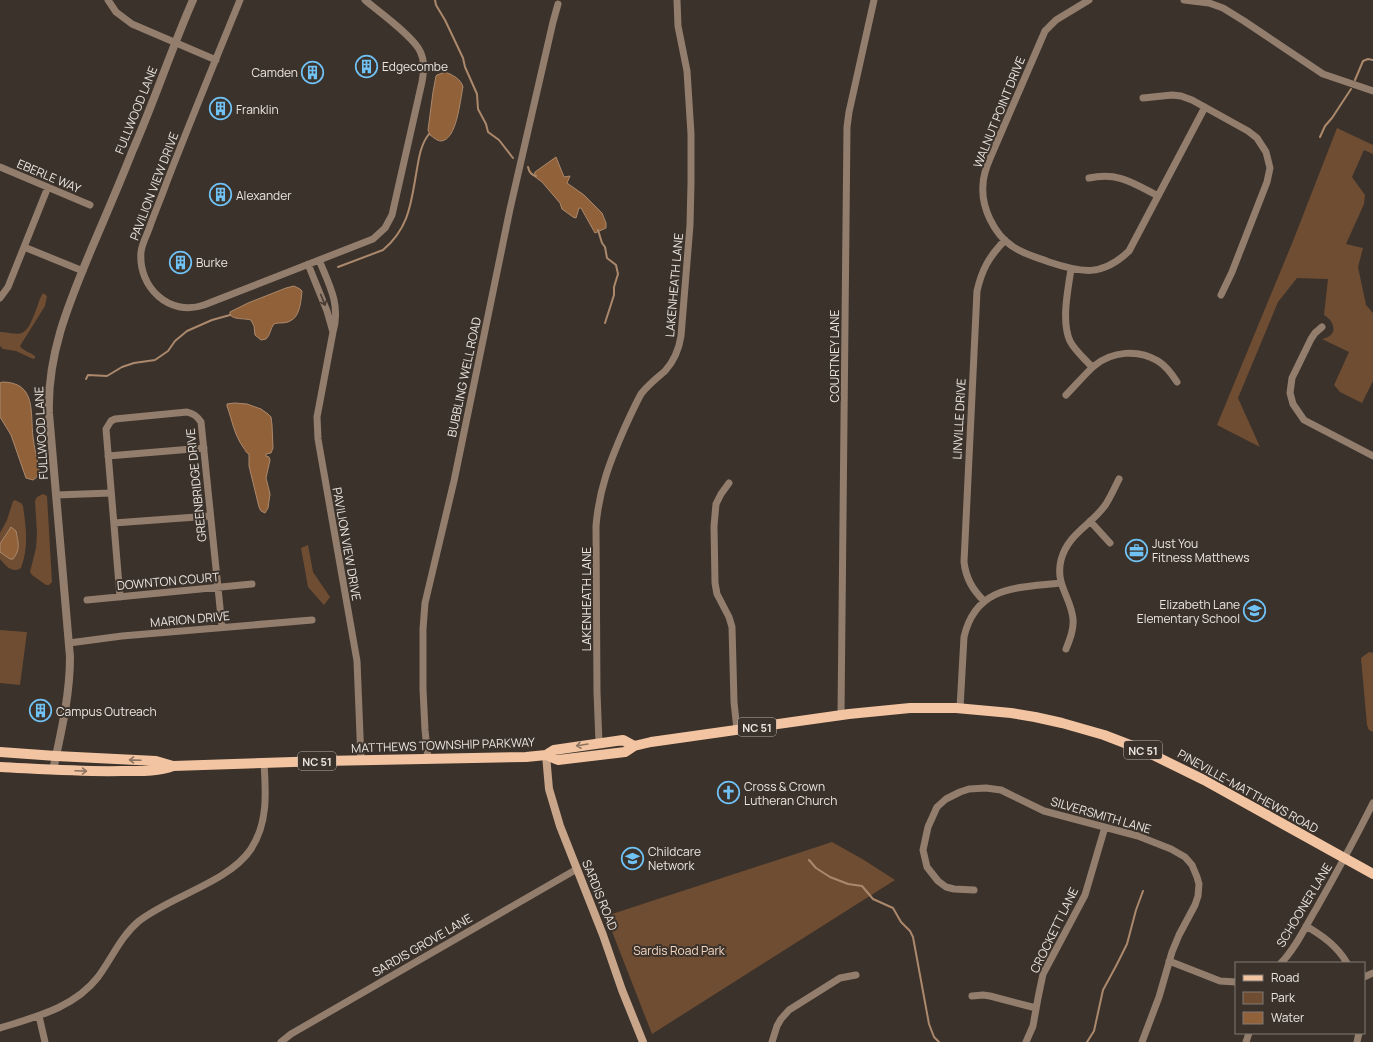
<svg xmlns="http://www.w3.org/2000/svg" width="1373" height="1042" font-family="Manrope,sans-serif">
  <style>
    .green { fill: #6f4d32 }
    .water { fill: #91613a; stroke: #ac896c }
    .lines { fill: none; stroke-linecap: round; stroke-linejoin: round }
    .stream { stroke: #ac896c; stroke-width: 2 }
    .minor { stroke: #937d6c; stroke-width: 7 }
    .tertiary { stroke: #937d6c; stroke-width: 8 }
    .secondary { stroke: #c9a58a; stroke-width: 8 }
    .primary { stroke: #f2c4a1; stroke-width: 10 }
    .oneway { stroke: #483d35 }
    .oneway2 { stroke: #8d7460 }
    .labels { text-anchor: middle; dominant-baseline: central; stroke-width: 4; stroke-linejoin: round; paint-order: stroke }
    .shield { fill: #3b322b; stroke: #b6afaa; stroke-width: 1 }
    .shield-label { font-size: 11px; font-weight: bold; fill: #ebe5e0 }
    .poi-label { font-size: 12px; fill: #ebe5e0; stroke: #3b322b; text-anchor: start }
    .street-label { font-size: 12px; fill: #ebe5e0; stroke: #3b322b }
    .park-label { font-size: 12px; fill: #f5d7c1; stroke: #3b322b }
  </style>
  <rect width="100%" height="100%" fill="#3b322b"/>
  <!-- green -->
  <path class="green" d="M1337,128L1373,145V154L1364,150L1352,177L1365,195L1364,204L1346,244L1363,248L1358,267L1366,305L1373,313V381L1362,403L1340,392L1334,385L1349,352L1322,339C1338,336 1336,322 1324,315L1328,279L1297,278L1278,302L1238,398L1260,447L1217,425L1293,241Z
    M43,293L47,296L45,306L20,346C23,351 30,352 35,356V358L33,359L16,351L3,349L0,346V332C6,332 17,335 22,333C33,328 37,302 43,293Z
    M43,494L47,496L52,582L49,585H46L32,575L30,572L36,548L37,533L35,501L37,497Z
    M15,500L21,503L23,506C26,528 29,546 21,568C12,574 6,566 0,559V533L7,520L13,501Z
    M308,545L313,572L330,597L324,605L308,587L301,548Z
    M0,630L27,632L20,685L0,683Z
    M1369,652L1373,653V732L1369,730L1367,725L1361,658Z
    M832,842L864,860L895,880L652,1034L606,916Z"/>
  <!-- water -->
  <path class="water" d="M445,72C453,75 461,79 463,87C460,100 457,140 441,141C437,141 433,137 430,135L428,130L433,92L436,76L437,75Z
    M556,157L564,177L570,176L567,183L584,195L602,213L606,223V228L595,233L581,208H579L576,218L573,217L562,209L560,203L542,182L534,176L535,172Z
    M294,286L300,289L302,291C301,301 300,317 290,321C285,324 279,322 274,324C270,329 271,334 266,339L261,340L255,335L254,326L251,320C244,318 235,320 230,315V312L248,303L286,288Z
    M2,382C37,382 30,413 33,437C34,447 37,458 39,468C39,474 38,477 33,480L26,478L11,435L0,417V383Z
    M234,403L247,404L261,409L268,414L271,417L272,425L273,448L271,453L266,454V456L269,457L270,460L266,478L270,494L268,508L265,513L261,511L259,507L249,466V454C245,452 246,451 243,447C234,434 232,420 227,406V404Z
    M11,527L16,531C18,542 21,549 13,559H10L0,552V544Z"/>
  <g class="lines">
    <!-- stream -->
    <path class="stream" d="M435,0L436,5L445,20L463,58L465,67L477,94L478,109L486,124L488,132L499,140L513,158
      M1355,80L1363,61L1368,59L1373,60
      M1320,137L1325,126L1332,118L1351,89
      M528,167C529,172 531,175 536,176
      M598,230L602,243L605,247L607,258L616,265L618,274L614,287V295L605,323
      M338,267L383,250C410,227 411,202 417,169C419,157 421,144 429,134
      M86,379L88,375L107,376L122,367L134,363L155,360L168,351L175,341L187,331L212,320L230,315
      M809,860L816,868L830,877L848,884L862,886L873,899L893,908L901,922L910,931L913,937L929,1024L934,1037L939,1042
      M1087,1042L1094,1031L1103,990L1116,966L1127,944L1136,910L1143,891"/>
    <!-- minor -->
    <path class="minor" d="M108,0L116,12L132,24L216,60
      M240,0C215,61 190,122 166,184C161,198 155,212 150,226C147,235 142,243 141,252C138,287 169,317 204,305L373,239L385,228L392,215L422,82C424,71 425,61 420,51C413,36 378,11 365,0
      M1089,0L1056,20L1045,31L991,156C987,165 983,175 983,185C981,207 994,234 1012,246C1023,254 1036,257 1049,262C1082,273 1102,277 1129,251L1205,107
      M1184,0L1209,3L1223,8L1244,21L1323,74L1373,91
      M1143,98L1172,95L1181,96L1192,100L1248,131L1257,138L1266,152L1270,168L1267,182L1232,272L1221,295
      M0,167L90,205
      M1089,178C1119,172 1133,183 1158,196
      M24,247L83,271
      M308,264L327,311L333,332C341,305 329,284 319,260
      M1071,269C1068,290 1061,321 1070,341C1075,351 1085,359 1092,367
      M0,298L8,287L48,187
      M1322,327L1315,333L1311,339L1292,378L1290,393L1293,404L1304,420L1373,456
      M333,332L317,417L318,439L357,661L361,760
      M1066,395C1075,386 1084,375 1094,366C1112,351 1138,349 1158,361C1166,366 1172,374 1177,382
      M108,456L204,448
      M729,483L721,494L716,504L714,526L715,583L717,594L729,617L732,627L734,702L737,730
      M56,495L111,493
      M1090,521L1110,543
      M114,523L210,516
      M120,597L106,429L111,421L115,419L187,412C194,414 197,416 201,422L222,627
      M87,600L252,584
      M984,601C973,590 966,579 964,562L977,291C982,269 989,257 1005,240
      M69,643L122,636L312,620
      M1066,649C1070,639 1074,629 1073,619C1071,597 1055,585 1061,560C1068,533 1092,525 1106,504C1111,496 1115,487 1119,479
      M960,708L964,637C976,585 1018,588 1061,583
      M841,715L847,127L849,112L874,0
      M599,743L597,692L596,526C599,489 610,461 625,427C630,416 635,405 641,394C648,385 656,379 665,371C674,361 679,349 681,336L690,225L691,183V134L687,71L678,26L677,0
      M428,759L425,730L423,689V629L425,603L454,481L510,209L553,22L558,4
      M974,890L954,889L946,887L938,881L927,867L923,850L928,827L937,807L946,799L960,792L969,789L986,788L1001,790L1044,811L1138,836L1171,849L1185,857L1192,865L1197,877L1199,884L1198,896L1195,905L1179,935L1172,952L1159,997L1142,1042
      M1306,926C1323,936 1337,946 1347,963
      M1169,961L1220,981L1236,982
      M1281,963C1296,948 1305,927 1316,909C1336,874 1355,839 1373,803
      M1364,977L1373,973
      M972,996L983,995L990,996L1036,1008
      M39,1016L45,1042
      M0,1028C35,1017 74,1008 98,977C112,958 121,936 139,921C171,896 229,882 251,849C268,823 266,793 264,763
      M281,1042L291,1034L577,869
      M772,1042L777,1026L781,1019L789,1010L840,978L856,975
      M1026,1042L1033,1026L1038,998L1043,974L1085,895L1105,827
      M1246,1042L1249,1033
      M1357,1042L1359,1033"/>
    <!-- tertiary -->
    <path class="tertiary" d="M53,770C61,733 70,695 70,657L49,413C47,354 69,303 91,250C105,217 119,185 132,152C154,102 171,50 193,0"/>
    <!-- secondary -->
    <path class="secondary" d="M546,755L549,789L560,826L603,935L622,990L643,1042"/>
    <!-- primary -->
    <path class="primary" d="M0,752L56,756L156,761L173,766
      M546,755L558,760L625,752L634,746L651,742L849,714L910,708H956L1011,713L1035,717L1062,723L1104,735L1143,750L1204,780L1373,874
      M0,767C41,769 81,772 122,771C140,771 157,772 173,766L324,761L526,757L546,755L554,750L623,740L634,746"/>
  </g>
  <!-- one-way arrows -->
  <defs><path id="oneway-shaft" d="M-6 0H5M1.5-3L5.5 0L1.5 3" fill="none" stroke-width="1.6" stroke-linecap="round" stroke-linejoin="round"/></defs>
  <use class="oneway" href="#oneway-shaft" transform="translate(323 300) rotate(68)"/>
  <g class="oneway2">
    <use href="#oneway-shaft" transform="translate(582 745) rotate(171)"/>
    <use href="#oneway-shaft" transform="translate(135 760) rotate(-178)"/>
    <use href="#oneway-shaft" transform="translate(81 771) rotate(2)"/>
  </g>
  <!-- icons -->
  <defs>
    <symbol id="building-ring" viewBox="-11 -11 22 22"><circle r="9.5" fill="#3b322b" stroke="#70c1f4" stroke-width="1.5"/><path d="M-4-6H4V6H1V3H-1V6H-4ZM-2.5-4.3h1.7v1.8h-1.7ZM.8-4.3h1.7v1.8H.8ZM-2.5-1h1.7V.8h-1.7ZM.8-1h1.7V.8H.8Z" fill="#70c1f4"/></symbol>
    <symbol id="office-ring" viewBox="-11 -11 22 22"><circle r="9.5" fill="#3b322b" stroke="#70c1f4" stroke-width="1.5"/><path d="M-6-3h4V-5.5h4V-3h4V5H-6ZM-1-4.5V-3h2v-1.5ZM-6 0V1H6V0Z" fill="#70c1f4"/></symbol>
    <symbol id="school-ring" viewBox="-11 -11 22 22"><circle r="9.5" fill="#3b322b" stroke="#70c1f4" stroke-width="1.5"/><path d="M0-5L7-2L0 1L-7-2ZM-4 1L0 2.5L4 1V4Q0 6-4 4Z" fill="#70c1f4"/></symbol>
    <symbol id="church-ring" viewBox="-11 -11 22 22"><circle r="9.5" fill="#3b322b" stroke="#70c1f4" stroke-width="1.5"/><path d="M-1.2-6h2.4v3.5h3.3v2.4h-3.3V6h-2.4V-.1h-3.3v-2.4h3.3Z" fill="#70c1f4"/></symbol>
  </defs>
  <g fill-rule="evenodd">
    <use href="#building-ring" x="354" y="54" width="25" height="25"/>
    <use href="#building-ring" x="300" y="60" width="25" height="25"/>
    <use href="#building-ring" x="208" y="96" width="25" height="25"/>
    <use href="#building-ring" x="208" y="182" width="25" height="25"/>
    <use href="#building-ring" x="168" y="250" width="25" height="25"/>
    <use href="#office-ring" x="1124" y="538" width="25" height="25"/>
    <use href="#school-ring" x="1242" y="598" width="25" height="25"/>
    <use href="#building-ring" x="28" y="698" width="25" height="25"/>
    <use href="#church-ring" x="716" y="780" width="25" height="25"/>
    <use href="#school-ring" x="620" y="846" width="25" height="25"/>
  </g>
  <g class="labels">
    <!-- shield labels -->
    <g class="shield">
      <rect x="738" y="718" width="38" height="18" rx="3"/>
      <rect x="1124" y="741" width="38" height="18" rx="3"/>
      <rect x="298" y="752" width="38" height="18" rx="3"/>
    </g>
    <g class="shield-label">
      <text x="757" y="727">NC 51</text>
      <text x="1143" y="750">NC 51</text>
      <text x="317" y="761">NC 51</text>
    </g>
    <!-- poi labels -->
    <g class="poi-label">
      <text x="382" y="66">Edgecombe</text>
      <text x="298" y="72" text-anchor="end">Camden</text>
      <text x="236" y="109">Franklin</text>
      <text x="236" y="195">Alexander</text>
      <text x="196" y="262">Burke</text>
      <text x="1152" y="543">Just You<tspan x="1152" dy="14">Fitness Matthews</tspan></text>
      <text x="1240" y="604" text-anchor="end">Elizabeth Lane<tspan x="1240" dy="14">Elementary School</tspan></text>
      <text x="56" y="711">Campus Outreach</text>
      <text x="744" y="786">Cross &amp; Crown<tspan x="744" dy="14">Lutheran Church</tspan></text>
      <text x="648" y="851">Childcare<tspan x="648" dy="14">Network</tspan></text>
    </g>
    <!-- street labels -->
    <g class="street-label">
      <text transform="translate(136 110) rotate(-68)">FULLWOOD LANE</text>
      <text transform="translate(999 112) rotate(-68)">WALNUT POINT DRIVE</text>
      <text transform="translate(49 176) rotate(23)">EBERLE WAY</text>
      <text transform="translate(154 186) rotate(-69)">PAVILION VIEW DRIVE</text>
      <text transform="translate(674 285) rotate(-85)">LAKENHEATH LANE</text>
      <text transform="translate(834 356) rotate(-90)">COURTNEY LANE</text>
      <text transform="translate(464 377) rotate(-78)">BUBBLING WELL ROAD</text>
      <text transform="translate(959 419) rotate(-87)">LINVILLE DRIVE</text>
      <text transform="translate(41 433) rotate(-93)">FULLWOOD LANE</text>
      <text transform="translate(196 485) rotate(-96)">GREENBRIDGE DRIVE</text>
      <text transform="translate(347 544) rotate(80)">PAVILION VIEW DRIVE</text>
      <text transform="translate(168 581) rotate(-5)">DOWNTON COURT</text>
      <text transform="translate(586 599) rotate(-90)">LAKENHEATH LANE</text>
      <text transform="translate(190 619) rotate(-5)">MARION DRIVE</text>
      <text transform="translate(443 745) rotate(-2)">MATTHEWS TOWNSHIP PARKWAY</text>
      <text transform="translate(1248 791) rotate(29)">PINEVILLE-MATTHEWS ROAD</text>
      <text transform="translate(1101 815) rotate(16)">SILVERSMITH LANE</text>
      <text transform="translate(600 895) rotate(68)">SARDIS ROAD</text>
      <text transform="translate(1304 905) rotate(-59)">SCHOONER LANE</text>
      <text transform="translate(1054 930) rotate(-64)">CROCKETT LANE</text>
      <text transform="translate(422 945) rotate(-30)">SARDIS GROVE LANE</text>
    </g>
    <!-- park labels -->
    <g class="park-label">
      <text x="679" y="950">Sardis Road Park</text>
    </g>
  </g>
  <!-- legend -->
  <rect x="1235" y="962" width="130" height="72" fill="#3b322b" stroke="#817a73"/>
  <rect x="1243" y="975" width="20" height="6" fill="#f2c4a1" stroke="#817a73"/>
  <text x="1271" y="982" font-size="12" fill="#ebe5e0">Road</text>
  <rect x="1243" y="992" width="20" height="12" fill="#6f4d32" stroke="#817a73"/>
  <text x="1271" y="1002" font-size="12" fill="#ebe5e0">Park</text>
  <rect x="1243" y="1012" width="20" height="12" fill="#91613a" stroke="#817a73"/>
  <text x="1271" y="1022" font-size="12" fill="#ebe5e0">Water</text>
</svg>
